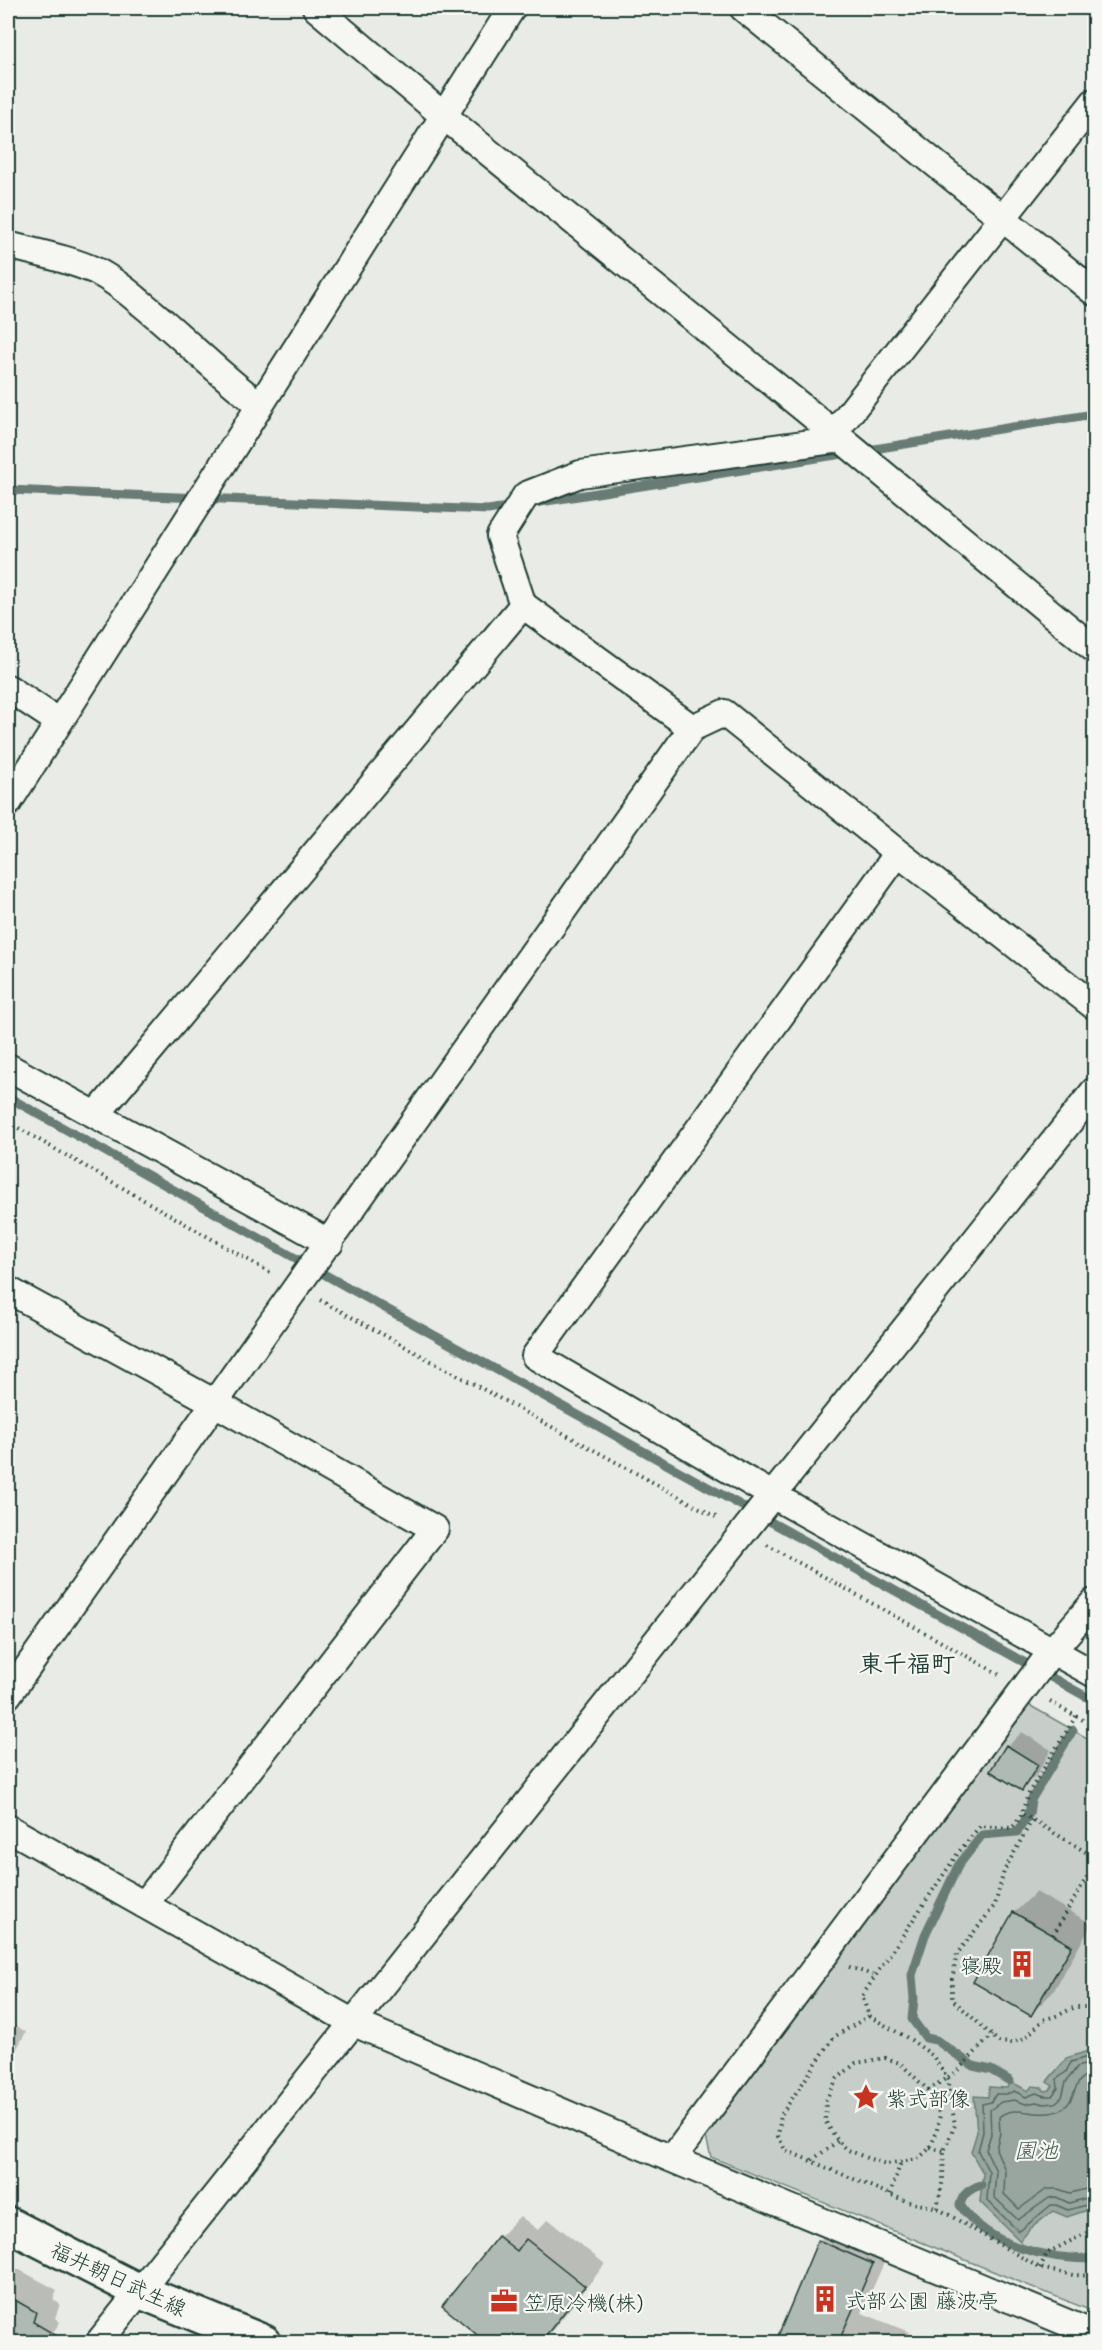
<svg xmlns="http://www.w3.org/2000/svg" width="1102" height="2350" font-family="Mali,'Klee One',sans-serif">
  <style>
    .green { fill: #c7cec9; stroke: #73867e; stroke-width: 1.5 }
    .water { fill: #99a6a0; stroke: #687c75; stroke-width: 1.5 }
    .shadow { fill: #0003 }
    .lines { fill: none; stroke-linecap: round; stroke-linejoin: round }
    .shore { stroke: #50675f; stroke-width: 1.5 }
    .stream { stroke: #687c75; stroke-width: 9 }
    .building { fill: #b0bab5; stroke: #1f3d34; stroke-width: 1.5 }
    .street-casing { stroke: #1f3d34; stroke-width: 30 }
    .primary-casing { stroke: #1f3d34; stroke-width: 38 }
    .path { stroke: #1f3d34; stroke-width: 4; stroke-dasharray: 1.5 4.5; stroke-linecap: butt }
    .street { stroke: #f6f6f2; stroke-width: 26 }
    .primary { stroke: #f6f6f2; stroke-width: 33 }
    .labels { text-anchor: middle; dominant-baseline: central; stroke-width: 4.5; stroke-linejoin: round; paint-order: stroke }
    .poi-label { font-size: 21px; fill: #1f3d34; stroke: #f6f6f2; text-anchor: start }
    .street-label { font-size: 21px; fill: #1f3d34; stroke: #f6f6f2 }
    .water-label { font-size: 22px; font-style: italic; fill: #445c54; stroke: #f6f6f2 }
    .quarter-label { font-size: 24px; font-weight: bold; fill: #1f3d34; stroke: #f6f6f2 }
  </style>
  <rect width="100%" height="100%" fill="#e9ebe7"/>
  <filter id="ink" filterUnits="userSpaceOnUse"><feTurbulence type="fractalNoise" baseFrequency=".0167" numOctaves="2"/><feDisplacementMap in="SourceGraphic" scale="12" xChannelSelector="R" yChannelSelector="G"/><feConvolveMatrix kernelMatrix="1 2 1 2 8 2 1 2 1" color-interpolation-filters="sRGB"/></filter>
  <g filter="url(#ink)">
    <!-- green -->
    <path class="green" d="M1029,1705L1094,1742V2312L711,2157L706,2137Z"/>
    <!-- water -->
    <path class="water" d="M1094,2049V2208L1067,2217L1053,2211L1030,2229L1020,2241L980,2202L983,2173L971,2152L977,2132L974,2096L988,2097L989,2087L1007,2088L1010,2081L1028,2091L1032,2086L1041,2087L1045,2091L1050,2090L1053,2086L1047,2082C1053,2072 1061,2068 1066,2058Z"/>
    <!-- shadow -->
    <path class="shadow" d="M1022,1732L1051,1750L1036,1775L1022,1789L1008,1746Z
      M1036,1892L1092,1924L1053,1992L1031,2014L1014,1913Z
      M8,2021L26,2032L8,2065Z
      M520,2216L538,2230L548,2219L605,2264L543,2342H490L499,2237Z
      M841,2219L893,2242L862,2313L909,2332L904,2342H776L819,2241Z
      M16,2268L57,2290L53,2300L60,2304L55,2318L60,2322L47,2342H8V2277Z"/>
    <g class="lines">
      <!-- shore -->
      <path class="shore" d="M1094,2055L1071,2062L1066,2072L1057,2079L1058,2088L1052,2096H1044L1036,2093L1026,2097L1014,2091L1008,2094H996L991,2102L982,2104L983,2132L978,2151L989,2172L987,2200L1018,2231L1021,2230L1051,2205H1056L1068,2210L1094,2203
        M1094,2062L1077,2067L1066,2082L1062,2097L1055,2103L1044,2104L1036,2102L1026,2104L1014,2100L1001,2102L990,2110L991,2134L986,2150L996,2171L994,2197L1018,2220L1049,2198L1056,2197L1069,2203L1094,2196
        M1094,2072C1070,2077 1079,2103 1058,2111C1038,2119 1013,2103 999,2117L1000,2133L996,2149L1005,2170L1004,2194L1019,2209L1047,2189H1058L1070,2193L1094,2187"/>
      <!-- stream -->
      <path class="stream" d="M8,490L488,510L514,506
        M534,503L1094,414
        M8,1097L347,1287L1094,1701
        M1010,2081L991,2070L973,2066L936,2040L926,2038L912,2019L914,1999L912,1975L925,1935L958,1866L982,1835L1017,1832L1029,1814L1031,1800L1073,1730
        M981,2185C970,2189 963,2193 960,2205C988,2247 1047,2259 1094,2259"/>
    </g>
    <!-- building -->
    <path class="building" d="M1006,1745L1038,1765L1022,1791L990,1771Z
      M1013,1912L1072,1946L1031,2016L973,1982Z
      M498,2236L517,2251L526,2239L585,2286L540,2343H487L442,2306Z
      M818,2240L873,2264L838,2343H775Z
      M8,2296L36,2312L33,2322L69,2343H8Z"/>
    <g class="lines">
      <defs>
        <path id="street" d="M316,8L444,116L834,433L1094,649
          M743,8L1094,292
          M8,245C37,253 67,258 96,271C112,279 127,291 141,303C182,336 218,374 260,405
          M834,433L1094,102
          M8,688L59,722
          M692,728L523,605L500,536L526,495L580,474L841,439
          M8,803L512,8
          M898,853L535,1356L774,1496L1094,1674
          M8,1067L330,1243
          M96,1115L523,605
          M8,1290L215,1403L435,1529L144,1905
          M8,1695L692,728L724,713L898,853L1094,1006
          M8,1828L354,2023L672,2159L1094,2334
          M672,2159L1052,1651L1094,1602
          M99,2342L1094,1091"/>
        <path id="primary" d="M8,2224L139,2291L264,2342"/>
      </defs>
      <!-- street casing -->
      <use href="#street" class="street-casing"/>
      <!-- primary casing -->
      <use href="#primary" class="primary-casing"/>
      <!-- path -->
      <path class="path" d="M8,1122L271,1273
        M320,1300L718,1518
        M767,1545L999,1674
        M1050,1702L1094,1726
        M1076,1716L1031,1789C1022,1805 1026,1812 1012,1828L980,1826L958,1853L862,1996L869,2016L834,2037L781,2115L778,2136L785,2150L908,2202L937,2208L1040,2268L1073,2275L1094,2276
        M1023,1814L1094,1857
        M1032,1820L1004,1871L995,1905L957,1954L952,1979V1999L999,2042L1012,2043L1025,2038L1043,2020L1059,2015L1075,2007H1086L1094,2009
        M1053,1935L1094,1865
        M849,1967L876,1976
        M869,2016L911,2040L932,2055L947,2077L955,2125L944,2151L943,2179L937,2208
        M885,2058L900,2063L928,2090L940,2115L936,2134L930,2148L918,2159L886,2164L867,2158L848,2150L838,2141L825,2121L826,2100L837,2079L856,2063Z
        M928,2090L956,2072L992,2035
        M930,2148L944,2151
        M812,2160L838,2141
        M890,2194L901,2162
        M1040,2268L1047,2253L1094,2229"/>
      <!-- street -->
      <use href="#street" class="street"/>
      <!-- primary -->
      <use href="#primary" class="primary"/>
    </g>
  </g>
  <!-- icons -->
  <defs>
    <symbol id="building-bare" viewBox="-9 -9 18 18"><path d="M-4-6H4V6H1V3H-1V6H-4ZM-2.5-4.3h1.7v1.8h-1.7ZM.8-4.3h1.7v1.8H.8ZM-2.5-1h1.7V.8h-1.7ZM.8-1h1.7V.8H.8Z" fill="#c8321e" stroke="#f6f6f2" stroke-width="2.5" paint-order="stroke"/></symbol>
    <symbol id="sight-bare" viewBox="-9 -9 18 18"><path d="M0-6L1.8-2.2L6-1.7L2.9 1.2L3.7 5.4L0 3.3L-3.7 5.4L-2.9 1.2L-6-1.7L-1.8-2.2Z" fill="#c8321e" stroke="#f6f6f2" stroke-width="2.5" paint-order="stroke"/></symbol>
    <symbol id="office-bare" viewBox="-9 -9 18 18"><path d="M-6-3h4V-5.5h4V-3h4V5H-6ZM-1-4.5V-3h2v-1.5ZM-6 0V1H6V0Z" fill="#c8321e" stroke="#f6f6f2" stroke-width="2.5" paint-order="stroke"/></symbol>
  </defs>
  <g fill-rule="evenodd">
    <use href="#building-bare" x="1003" y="1945" width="38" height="38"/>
    <use href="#sight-bare" x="847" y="2078" width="38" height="38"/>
    <use href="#building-bare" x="806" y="2280" width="38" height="38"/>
    <use href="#office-bare" x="485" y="2282" width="38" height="38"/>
  </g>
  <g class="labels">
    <!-- poi labels -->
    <g class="poi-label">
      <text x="1002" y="1964" text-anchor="end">寝殿</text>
      <text x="886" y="2097">紫式部像</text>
      <text x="845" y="2299">式部公園 藤波亭</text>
      <text x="524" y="2301">笠原冷機(株)</text>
    </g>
    <!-- street labels -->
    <g class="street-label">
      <text transform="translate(119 2278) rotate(25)">福井朝日武生線</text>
    </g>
    <!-- water labels -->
    <g class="water-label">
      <text x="1036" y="2149">園池</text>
    </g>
    <!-- quarter labels -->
    <g class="quarter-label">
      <text x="907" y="1662">東千福町</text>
    </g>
  </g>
  <!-- margin -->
  <rect width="1102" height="2350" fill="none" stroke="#f6f6f2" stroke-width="30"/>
  <rect x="15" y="15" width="1072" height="2320" fill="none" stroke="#1f3d34" stroke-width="2" filter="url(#ink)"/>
</svg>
